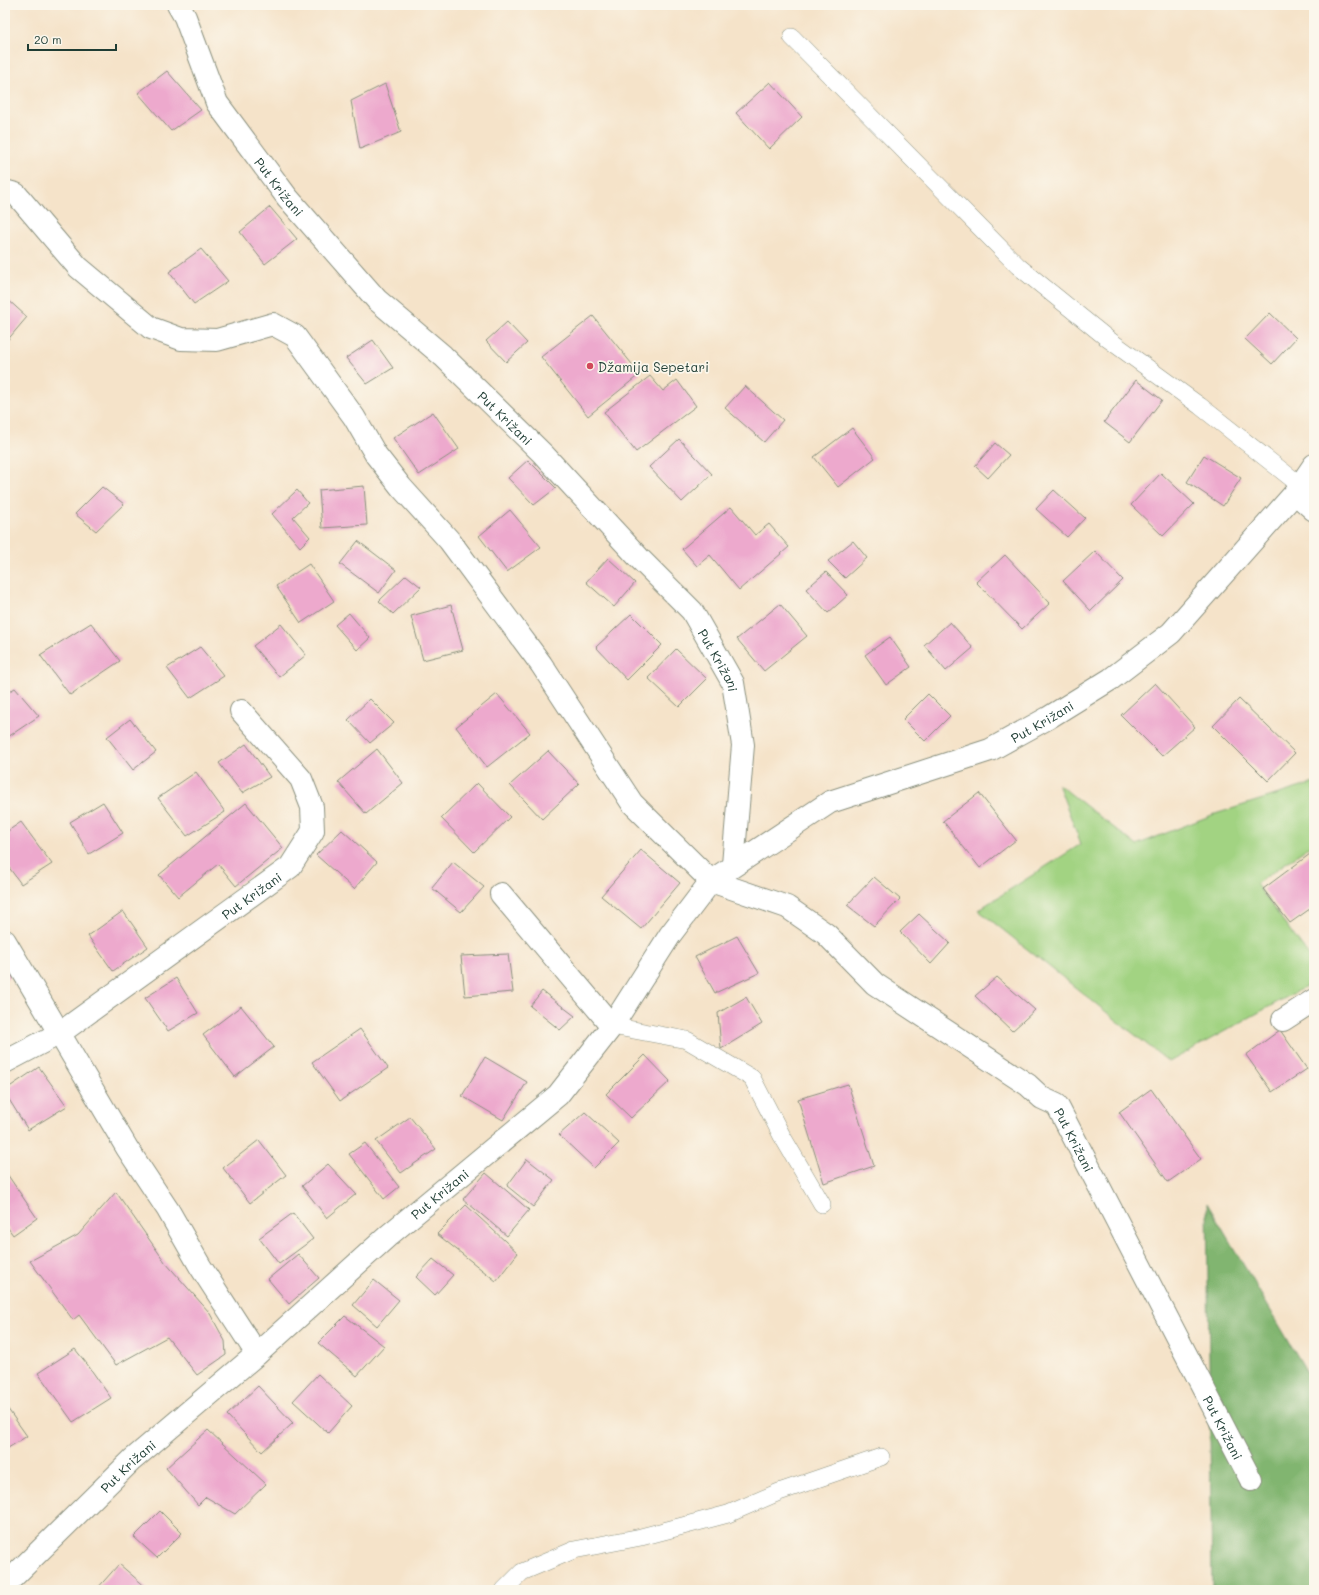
<svg xmlns="http://www.w3.org/2000/svg" width="1319" height="1595" font-family="Mali,sans-serif">
  <style>
    .green { fill: #a2d382; stroke: #60885b }
    .forest { fill: #81b570; stroke: #507952 }
    .building { fill: #eda9cd }
    .lines { fill: none; stroke-linecap: round; stroke-linejoin: round }
    .service-casing { stroke: #8a907e; stroke-width: 18 }
    .minor-casing { stroke: #8a907e; stroke-width: 24 }
    .service { stroke: #fff; stroke-width: 17 }
    .minor { stroke: #fff; stroke-width: 22 }
    .poi-dot { fill: #d1495b; stroke: #fbf7ec; stroke-width: 1.5 }
    .labels { text-anchor: middle; dominant-baseline: central; stroke-width: 3.5; stroke-linejoin: round; paint-order: stroke }
    .street-label { font-size: 13px; fill: #1f3d34; stroke: #fbf7ec }
    .poi-label { font-size: 13px; fill: #1f3d34; stroke: #fbf7ec; text-anchor: start }
  </style>
  <rect width="100%" height="100%" fill="#fbf7ec"/>
  <filter id="ink" filterUnits="userSpaceOnUse"><feTurbulence type="fractalNoise" baseFrequency=".025" numOctaves="2"/><feDisplacementMap in="SourceGraphic" scale="8" xChannelSelector="R" yChannelSelector="G"/><feConvolveMatrix kernelMatrix="1 2 1 2 8 2 1 2 1" color-interpolation-filters="sRGB"/></filter>
  <filter id="wash" filterUnits="userSpaceOnUse"><feTurbulence type="fractalNoise" baseFrequency=".012" numOctaves="4" result="noise"/><feDisplacementMap in="SourceGraphic" scale="16" xChannelSelector="R" yChannelSelector="G"/><feGaussianBlur stdDeviation="0.9" result="paint"/><feColorMatrix in="noise" values="0 0 0 0 0 0 0 0 0 0 0 0 0 0 0 0 0 1.4 0 .05"/><feComposite in="paint" operator="in"/></filter>
  <g filter="url(#wash)">
    <rect width="100%" height="100%" fill="#f5e3c9"/>
    <!-- green -->
    <path class="green" d="M1314,783V843L1256,884L1314,963V982L1169,1062L978,910L1081,844L1058,784L1136,845L1212,815Z"/>
    <!-- forest -->
    <path class="forest" d="M1207,1203L1314,1384V1590H1212Z"/>
    <g id="blocks">
      <!-- building -->
      <path class="building" d="M167,71L201,110L171,131L138,93Z
        M770,82L802,117L769,149L736,113Z
        M385,84L401,132L360,149L351,101Z
        M270,207L297,239L265,264L240,232Z
        M201,249L228,281L194,304L169,272Z
        M5,297L27,317L5,343Z
        M1270,313L1296,338L1272,364L1245,339Z
        M593,316L640,374L588,416L541,357Z
        M507,322L527,343L506,362L486,341Z
        M373,340L393,368L367,384L346,358Z
        M650,376L663,391L677,380L696,406L636,452L604,412Z
        M1136,380L1162,400L1130,442L1104,422Z
        M745,386L783,420L764,442L725,408Z
        M433,412L459,449L419,475L393,438Z
        M852,428L875,458L838,487L814,457Z
        M679,439L712,474L682,502L649,467Z
        M995,443L1009,455L988,478L975,466Z
        M1204,455L1241,478L1223,506L1187,482Z
        M528,460L556,488L534,505L508,478Z
        M1161,473L1194,504L1163,536L1131,505Z
        M364,486L367,525L322,528L319,490Z
        M102,487L124,504L96,531L75,514Z
        M297,490L308,503L293,517L310,537L300,547L272,514Z
        M1054,490L1085,518L1067,537L1036,509Z
        M731,507L755,535L769,524L789,547L739,590L710,555L697,566L682,549Z
        M510,510L541,547L507,572L479,536Z
        M358,541L396,570L379,593L340,564Z
        M853,541L867,558L845,578L828,561Z
        M1095,551L1123,580L1091,611L1063,581Z
        M1005,555L1050,603L1022,629L976,582Z
        M608,558L635,583L614,607L586,582Z
        M309,564L334,601L301,623L276,586Z
        M826,572L848,595L828,613L806,589Z
        M406,575L421,587L393,614L379,601Z
        M780,604L807,636L764,671L737,639Z
        M451,605L463,650L423,660L411,616Z
        M349,613L370,638L357,650L335,625Z
        M631,614L662,645L627,680L596,647Z
        M950,622L973,648L946,671L924,645Z
        M91,623L120,661L70,695L40,655Z
        M281,624L306,655L279,677L253,646Z
        M890,637L911,667L886,685L865,655Z
        M200,647L224,676L190,698L167,668Z
        M676,649L707,679L679,707L648,678Z
        M1155,683L1195,727L1162,756L1121,715Z
        M15,688L39,716L5,739V694Z
        M497,694L530,733L487,767L456,727Z
        M928,694L950,716L925,741L903,719Z
        M370,699L394,723L370,743L348,720Z
        M1239,699L1295,753L1268,781L1213,726Z
        M130,719L156,752L133,770L107,737Z
        M246,744L270,777L242,793L219,763Z
        M377,749L403,783L366,814L338,782Z
        M548,751L579,784L542,819L510,785Z
        M196,772L225,812L187,836L158,798Z
        M477,783L510,817L474,852L441,818Z
        M979,793L1016,840L980,868L943,821Z
        M103,802L123,833L89,854L70,822Z
        M246,803L283,848L236,886L218,864L178,897L159,875Z
        M21,822L52,864L21,884L5,862V833Z
        M342,830L377,862L354,889L316,855Z
        M641,850L680,883L641,929L601,896Z
        M1314,851V906L1290,923L1263,889Z
        M453,862L484,887L461,912L432,888Z
        M874,877L900,899L874,926L847,905Z
        M123,911L148,947L113,971L88,936Z
        M919,914L950,943L931,964L900,932Z
        M737,936L759,973L715,993L695,957Z
        M508,954L513,992L465,996L461,956Z
        M5,960L15,971L5,980Z
        M997,977L1035,1010L1012,1031L975,996Z
        M176,978L198,1013L168,1031L145,998Z
        M542,991L575,1016L560,1030L530,1006Z
        M746,997L762,1024L721,1049L718,1013Z
        M241,1006L274,1047L235,1077L203,1035Z
        M360,1029L388,1068L340,1101L312,1062Z
        M1280,1030L1307,1069L1272,1092L1246,1055Z
        M645,1055L670,1081L631,1118L606,1094Z
        M485,1057L527,1082L503,1120L462,1096Z
        M39,1067L67,1106L28,1130L5,1093V1090Z
        M848,1084L874,1166L824,1183L798,1099Z
        M1151,1089L1201,1159L1168,1182L1119,1112Z
        M585,1112L619,1143L594,1168L559,1135Z
        M410,1117L436,1149L401,1173L376,1141Z
        M259,1140L286,1175L250,1203L223,1168Z
        M365,1143L399,1187L384,1199L349,1154Z
        M527,1159L554,1180L533,1207L507,1186Z
        M328,1164L356,1194L327,1218L302,1186Z
        M5,1171L37,1218L13,1235L5,1224Z
        M486,1173L529,1210L507,1236L463,1199Z
        M116,1192L165,1262L209,1312L225,1341L226,1355L197,1375L167,1337L116,1365L79,1315L73,1320L30,1261L78,1235Z
        M466,1205L518,1253L496,1281L437,1234Z
        M293,1213L313,1239L279,1264L259,1238Z
        M298,1254L319,1278L289,1304L268,1279Z
        M433,1259L453,1275L435,1295L416,1277Z
        M374,1280L399,1300L377,1326L353,1305Z
        M345,1316L384,1346L357,1376L318,1343Z
        M75,1349L87,1364L111,1398L73,1422L38,1373Z
        M318,1374L352,1406L328,1433L293,1401Z
        M258,1386L293,1423L262,1452L227,1415Z
        M5,1405L27,1436L5,1450Z
        M208,1430L266,1484L235,1514L206,1497L198,1505L166,1468Z
        M160,1511L182,1533L157,1558L134,1537Z
        M119,1564L147,1588L145,1590H96Z"/>
    </g>
  </g>
  <g filter="url(#ink)">
    <use href="#blocks" fill-opacity="0" stroke="#8a907e" stroke-width="1"/>
    <g class="lines">
      <defs>
        <path id="service" d="M792,37L1018,266L1108,339L1200,406L1300,485
          M612,1026L687,1040L752,1078L782,1136L822,1204
          M504,1590L522,1572L574,1550L641,1537L728,1514L779,1492L881,1457"/>
        <g id="minor">
          <path id="s1" d="M178,5L185,17L217,103L287,197L377,300L443,356L543,454L639,558L692,611L733,683L743,745L733,865"/>
          <path id="s2" d="M5,191L16,194L78,267L151,328L181,339L217,340L273,324L295,336L354,417L376,455L401,487L449,540L541,664L632,803L711,881L787,907L826,934L875,984L1028,1085L1042,1098L1057,1105L1251,1480"/>
          <path d="M1295,493L1314,510"/>
          <path d="M501,894L612,1026"/>
          <path d="M5,941L127,1148L168,1210L200,1266L257,1354"/>
          <path d="M1283,1020L1314,1000"/>
          <path id="s3" d="M5,1062L60,1033L290,867L313,831L312,807L301,779L241,711"/>
          <path id="s4" d="M5,1585L132,1460L257,1354L389,1235L558,1095L612,1026L670,935L711,881L830,802L990,750L1048,718L1111,679L1171,633L1295,493L1314,465"/>
        </g>
      </defs>
      <!-- service casing -->
      <use href="#service" class="service-casing"/>
      <!-- minor casing -->
      <use href="#minor" class="minor-casing"/>
      <!-- service -->
      <use href="#service" class="service"/>
      <!-- minor -->
      <use href="#minor" class="minor"/>
    </g>
  </g>
  <!-- markers -->
  <circle class="poi-dot" cx="590" cy="366" r="4"/>
  <g class="labels">
    <!-- street labels -->
    <g class="street-label">
      <text stroke="none"><textPath href="#s1" startOffset="210">Put Križani</textPath></text>
      <text stroke="none"><textPath href="#s1" startOffset="534">Put Križani</textPath></text>
      <text stroke="none"><textPath href="#s1" startOffset="859">Put Križani</textPath></text>
      <text stroke="none"><textPath href="#s4" startOffset="1373">Put Križani</textPath></text>
      <text stroke="none"><textPath href="#s3" startOffset="298">Put Križani</textPath></text>
      <text stroke="none"><textPath href="#s2" startOffset="1497">Put Križani</textPath></text>
      <text stroke="none"><textPath href="#s4" startOffset="585">Put Križani</textPath></text>
      <text stroke="none"><textPath href="#s2" startOffset="1821">Put Križani</textPath></text>
      <text stroke="none"><textPath href="#s4" startOffset="171">Put Križani</textPath></text>
    </g>
    <!-- poi labels -->
    <g class="poi-label">
      <text x="598" y="366">Džamija Sepetari</text>
    </g>
  </g>
  <!-- margin -->
  <rect width="1319" height="1595" fill="none" stroke="#fbf7ec" stroke-width="20"/>
  <!-- scale -->
  <path d="M28 44v6h88v-6" fill="none" stroke="#1f3d34" stroke-width="2"/>
  <text x="34" y="44" font-size="12" fill="#1f3d34" stroke="#fbf7ec" stroke-width="3" paint-order="stroke">20 m</text>
</svg>
